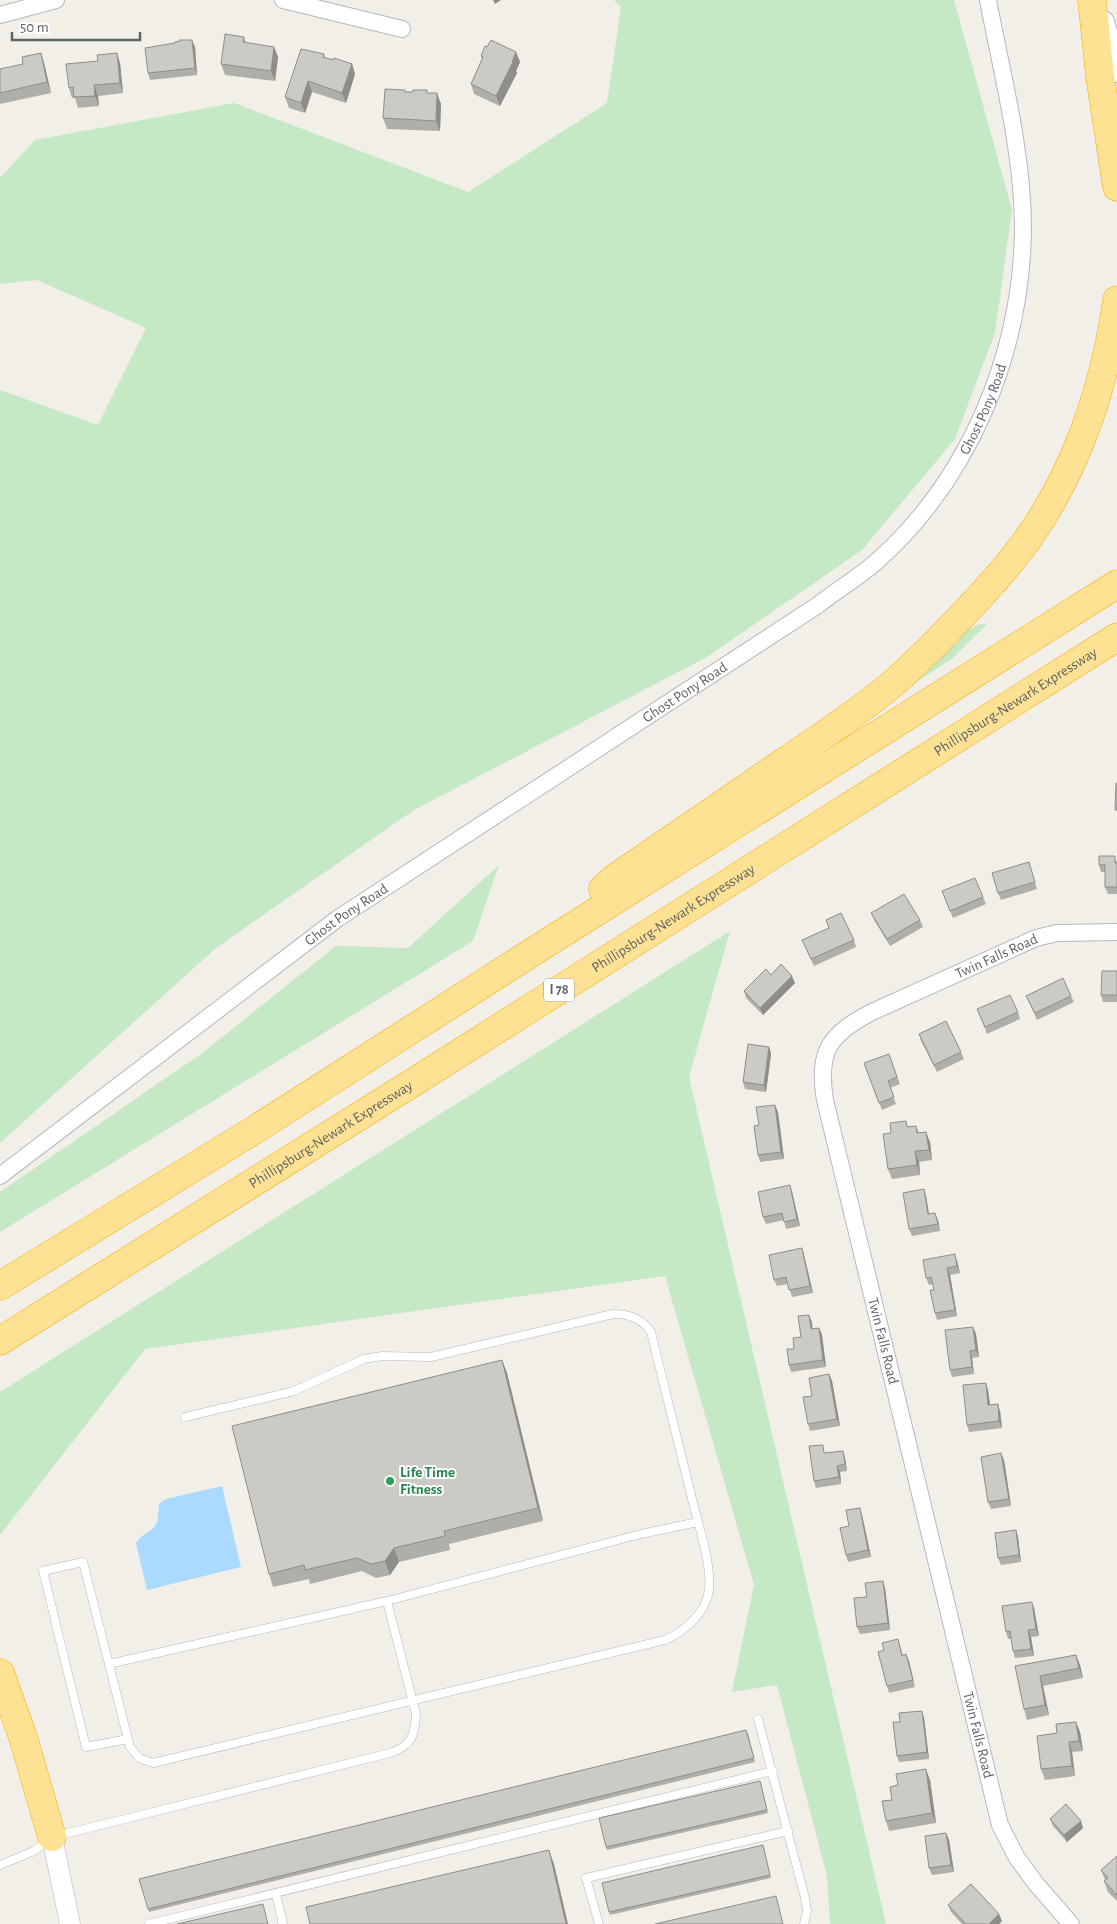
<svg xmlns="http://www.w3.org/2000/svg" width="1117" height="1924" font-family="'Alegreya Sans',sans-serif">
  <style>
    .green { fill: #c5e8c5 }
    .water { fill: #aadaff }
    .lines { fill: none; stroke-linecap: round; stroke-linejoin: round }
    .service-casing { stroke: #b5b8bc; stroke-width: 9 }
    .minor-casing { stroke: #b5b8bc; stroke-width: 18 }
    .tertiary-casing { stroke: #b5b8bc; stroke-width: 21 }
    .secondary-casing { stroke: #b6babf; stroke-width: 24 }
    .motorway-casing { stroke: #f9ab00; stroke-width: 29 }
    .service { stroke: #fff; stroke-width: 8 }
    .minor { stroke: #fff; stroke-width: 16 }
    .tertiary { stroke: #fff; stroke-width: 20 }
    .secondary { stroke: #fff; stroke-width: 22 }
    .motorway { stroke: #fde293; stroke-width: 28 }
    .wall { fill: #afaea9 }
    .shaded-wall { fill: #8f8d8a }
    .building { fill: #cccac5; stroke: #8f8d8a }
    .leisure-dot { fill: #2e9e5b; stroke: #fff; stroke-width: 2 }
    .labels { text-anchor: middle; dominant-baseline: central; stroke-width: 4; stroke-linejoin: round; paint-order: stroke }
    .shield { fill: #fff; stroke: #8f9295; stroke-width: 1 }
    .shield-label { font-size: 14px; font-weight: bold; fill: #5f6368 }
    .street-label { font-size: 15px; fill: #5f6368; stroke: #fff }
    .leisure-label { font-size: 15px; font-weight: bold; fill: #27864d; stroke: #fff; text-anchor: start }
  </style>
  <rect width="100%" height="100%" fill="#f1efe8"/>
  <!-- green -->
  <path class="green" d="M614,0H954L1012,210L995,333L955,439L862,550L707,657L414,810L216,948L0,1143V390L98,425L146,328L37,280L0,284V178L35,140L234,103L468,192L607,103L621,7Z
    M988,623L953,658L915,683L944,646L956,644L964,632L977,625Z
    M499,865L473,941L0,1232V1192L201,1054L336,946L408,948Z
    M730,931L689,1077L886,1924H830L827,1876L777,1685L732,1692L754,1585L665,1276L145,1349L0,1535V1392Z"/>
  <!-- water -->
  <path class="water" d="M222,1486L241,1567L147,1590L136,1543C143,1532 152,1533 156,1524C159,1519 158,1510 159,1504L166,1499Z"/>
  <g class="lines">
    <defs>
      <path id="service" d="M109,1664L387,1601L641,1534L698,1522
        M758,1719L805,1898L807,1911L804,1924
        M128,1739L86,1747L43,1571L83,1562L130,1747L139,1758L153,1763L665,1640C685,1631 706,1613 709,1590C712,1567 699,1526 693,1503C679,1446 665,1389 651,1332C642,1318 629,1314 613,1314L431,1357L382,1356L364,1359L294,1391L185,1417
        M0,1865L34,1851L52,1837L390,1753C411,1746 415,1736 416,1714L387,1601
        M276,1894L283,1924
        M149,1924L773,1771
        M599,1924L586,1878L788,1831"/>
      <g id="minor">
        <path d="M283,0L402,29"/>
        <path d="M0,15L56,0"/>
        <path id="s1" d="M0,1176L337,919L818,605C837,590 859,577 876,562C970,479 1022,352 1023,228C1023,153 1002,74 988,0"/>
        <path id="s2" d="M1071,1924L1037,1885L1017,1858L1000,1825L825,1100C817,1050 830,1034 872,1012L1036,938L1057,933L1117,932"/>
      </g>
      <path id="tertiary" d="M52,1837L70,1924"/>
      <path id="secondary" d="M1103,22L1117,71"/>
      <g id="motorway">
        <path d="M1092,0L1100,76L1117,187"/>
        <path d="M603,889L615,878C674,838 732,798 790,758C824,735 859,712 890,686C915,665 937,642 959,619C981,596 1003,572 1022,547C1075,476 1105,388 1117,300"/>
        <path d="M0,1286L256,1129L542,946L1117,584"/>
        <path id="s3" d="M0,1341L417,1080L1117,637"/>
        <path d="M0,1673L23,1737L52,1837"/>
      </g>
    </defs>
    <!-- service casing -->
    <use href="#service" class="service-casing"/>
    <!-- minor casing -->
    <use href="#minor" class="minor-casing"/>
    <!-- tertiary casing -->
    <use href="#tertiary" class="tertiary-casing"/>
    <!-- secondary casing -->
    <use href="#secondary" class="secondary-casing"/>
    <!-- motorway casing -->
    <use href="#motorway" class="motorway-casing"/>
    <!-- service -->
    <use href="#service" class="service"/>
    <!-- minor -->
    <use href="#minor" class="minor"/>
    <!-- tertiary -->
    <use href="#tertiary" class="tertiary"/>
    <!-- secondary -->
    <use href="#secondary" class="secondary"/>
    <!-- motorway -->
    <use href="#motorway" class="motorway"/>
  </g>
  <!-- wall -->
  <path class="wall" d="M244,37L246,43L274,47L278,57L275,81L225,75L221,64Z
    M195,47L197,75L150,80L148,73Z
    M487,47L516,52L520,62L516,71L517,73L500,106L474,94L471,84L482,59L481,56Z
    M41,53L44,63L51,93L0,104V69L23,64Z
    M324,54L325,58L333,60L352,64L355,74L346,103L312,92L305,113L289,108L285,97Z
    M120,63L123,93L98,96L99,106L78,108L75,98H72L69,88Z
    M406,92L428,93L441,104L440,131L387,129L383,118Z
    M1117,861V894H1108L1105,887V872H1101L1099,865Z
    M1031,869L1037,889L1001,900L998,893Z
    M983,897L986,904L953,918L945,898Z
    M871,913L920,920L923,927L890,946L874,920Z
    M826,920L854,940L856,947L814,966L802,940L829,928Z
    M1117,971V1002H1103L1101,995Z
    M771,975L795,983L763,1015L746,998L744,991Z
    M1026,996H1071L1074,1002L1037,1020Z
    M1018,1012L1020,1019L987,1034L980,1016Z
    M919,1034L961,1052L964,1059L937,1072L921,1041Z
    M769,1047L771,1054L766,1092L745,1089L743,1082Z
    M889,1054L900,1084L890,1088L896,1104L882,1110L864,1063Z
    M778,1112L784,1159L760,1162L758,1155L759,1125Z
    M906,1121L908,1127L916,1126L919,1133L930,1142L932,1160L919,1162L920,1175L892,1179L888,1169L891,1133Z
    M792,1192L800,1226L786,1229L784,1220L766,1224L763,1217Z
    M926,1196L929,1214L938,1220L940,1231L912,1236L909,1229Z
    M802,1248L804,1255L813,1293L792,1297L788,1284L777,1286L774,1280Z
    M957,1261L960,1273L950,1275L957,1316L937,1320L935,1313L934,1290L933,1284L929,1285L926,1278Z
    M812,1322V1329L819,1328L822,1335L826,1367L791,1372L789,1365L794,1349Z
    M973,1327L976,1334L979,1357L972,1358L974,1374L952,1377L950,1370Z
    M502,1360L507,1373L543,1521L449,1544L450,1550L399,1562L390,1575L376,1578L362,1571L310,1584L309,1579L273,1587L269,1574Z
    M829,1374L832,1381L840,1426L810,1431L808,1424L812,1396Z
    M988,1390L990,1405L1000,1411L1002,1428L969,1432L967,1425Z
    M825,1453L845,1458L847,1471L840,1472L841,1484L816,1488L814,1481Z
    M1004,1460L1011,1506L991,1509L988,1502Z
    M860,1508L862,1515L871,1557L848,1562L846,1555L849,1526Z
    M1016,1530L1018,1537L1021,1562L1001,1565L998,1558Z
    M883,1581L885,1588L890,1630L860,1634L857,1627Z
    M1034,1608L1039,1636L1031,1637L1034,1656L1015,1658L1013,1651L1011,1639H1008L1006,1632Z
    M898,1639L903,1655L909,1661L915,1687L889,1693L887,1686L884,1650Z
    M1076,1655L1080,1665L1083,1678L1043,1686L1049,1715L1027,1720L1024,1709L1015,1666Z
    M924,1718L929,1759L899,1762L897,1756Z
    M1076,1722L1080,1732L1083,1751L1072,1752L1075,1776L1045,1780L1041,1769L1057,1733Z
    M748,1733L755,1762L149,1912L139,1879Z
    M930,1780L936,1823L889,1831L886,1821L892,1800Z
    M761,1784L768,1813L607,1850L606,1847Z
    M1050,1819L1083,1828L1067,1842L1053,1826Z
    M946,1833L949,1840L954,1872L932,1875L929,1868Z
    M764,1849L771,1878L610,1915L609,1912Z
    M1117,1856V1901L1108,1892L1104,1881L1105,1880L1101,1870Z
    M948,1905L1002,1921L999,1924H962L951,1912Z"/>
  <!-- shaded-wall -->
  <path class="shaded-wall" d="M493,0H501L495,4Z
    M192,40L195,47L197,75L195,68Z
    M274,47L278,57L275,81L271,71Z
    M516,52L520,62L516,71L517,73L500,106L496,96Z
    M41,53L44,63L51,93L47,82Z
    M117,53L120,63L123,93L120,83Z
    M352,64L355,74L346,103L342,93Z
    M308,81L312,92L305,113L301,103Z
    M94,85L98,96L99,106L95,96Z
    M437,93L441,104L440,131L436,121Z
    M792,976L795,983L763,1015L760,1008Z
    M769,1047L771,1054L766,1092L764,1085Z
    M775,1105L778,1112L784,1159L781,1152Z
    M926,1132L930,1142L932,1160L929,1150Z
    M915,1151L919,1162L920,1175L917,1165Z
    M790,1185L792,1192L800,1226L797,1219Z
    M924,1189L926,1196L930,1221L928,1214Z
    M935,1213L938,1220L940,1231L938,1224Z
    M802,1248L804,1255L813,1293L810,1286Z
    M955,1254L957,1261L960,1273L957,1266Z
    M947,1268L950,1275L957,1316L955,1310Z
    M809,1315L812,1322L813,1336L811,1329Z
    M973,1327L976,1334L979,1357L976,1350Z
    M819,1328L822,1335L826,1367L823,1360Z
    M970,1351L972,1358L974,1374L972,1367Z
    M502,1360L507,1373L543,1521L538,1508Z
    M829,1374L832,1381L840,1426L837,1419Z
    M986,1383L988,1390L991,1412L988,1405Z
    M998,1404L1000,1411L1002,1428L999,1421Z
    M843,1451L845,1458L847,1471L845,1464Z
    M1001,1453L1004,1460L1011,1506L1009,1499Z
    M837,1466L840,1472L841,1484L839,1477Z
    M860,1508L862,1515L871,1557L868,1550Z
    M1016,1530L1018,1537L1021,1562L1019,1555Z
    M394,1548L399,1562L390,1575L385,1561Z
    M883,1581L885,1588L890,1630L888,1623Z
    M1032,1602L1034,1608L1039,1636L1036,1629Z
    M1028,1630L1031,1637L1034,1656L1031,1649Z
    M906,1654L909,1661L915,1687L913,1680Z
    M1076,1655L1080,1665L1083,1678L1079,1668Z
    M1040,1676L1043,1686L1049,1715L1045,1705Z
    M922,1711L924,1718L929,1759L927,1752Z
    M1076,1722L1080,1732L1083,1751L1079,1741Z
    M1069,1742L1072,1752L1075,1776L1072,1766Z
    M926,1769L930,1780L936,1823L932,1813Z
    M1081,1821L1083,1828L1067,1842L1064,1835Z
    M946,1833L949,1840L954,1872L951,1865Z
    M549,1850L554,1864L568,1924H566Z
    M999,1914L1002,1921L999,1924H989Z"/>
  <!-- building -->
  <path class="building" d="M225,34L244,37L243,42L274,47L271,71L221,64Z
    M179,40H192L195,68L148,73L145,48L175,43V42L180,41Z
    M491,40L516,52L512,62H513L496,96L471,84L483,57L481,56L485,46L487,47Z
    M301,49L324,54L323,57L333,60L334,58L352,64L342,93L308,81L301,103L285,97Z
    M41,53L47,82L0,93V69L23,64L22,57Z
    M117,53L120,83L94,85L95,96L74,97L73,87L69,88L66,64L98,61L97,55Z
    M385,89L405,90V92H413V90H427V93H437L436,121L383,118Z
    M1116,783L1117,784V810H1115Z
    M1099,856H1115V863H1117V887H1105V865H1099Z
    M1029,862L1035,882L998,893L992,873Z
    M975,878L983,897L950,911L942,891Z
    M904,894L920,920L887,939L871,913Z
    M841,913L854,940L811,959L802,940L829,928L826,920Z
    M781,964L792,976L760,1008L744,991L766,969L771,975Z
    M1102,971H1117V995H1101Z
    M1063,978L1071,996L1035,1013L1026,996Z
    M1010,995L1018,1012L985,1027L977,1009Z
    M946,1021L961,1052L934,1065L919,1034Z
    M748,1044L769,1047L764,1085L743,1082Z
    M889,1054L897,1077L888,1081L894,1097L879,1103L864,1063Z
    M775,1105L781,1152L758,1155L754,1126L759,1125L756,1107Z
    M906,1121L907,1127L916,1126L917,1133L926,1132L929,1150L915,1151L917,1165L888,1169L883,1134L891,1133L890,1123Z
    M790,1185L797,1219L784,1222L782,1213L763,1217L758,1192Z
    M924,1189L928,1214L935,1213L938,1224L909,1229L903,1193Z
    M802,1248L810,1286L789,1290L786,1277L774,1280L769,1255Z
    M955,1254L957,1266L947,1268L955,1310L935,1313L930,1290H934L931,1277L926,1278L923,1260Z
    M809,1315L811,1329L819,1328L823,1360L789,1365L787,1349H794L793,1338L801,1337L798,1316Z
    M973,1327L976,1350L970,1351L972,1367L950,1370L945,1330Z
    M502,1360L538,1508L444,1531L445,1536L394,1548L385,1561L371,1564L357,1558L305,1570L304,1565L269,1574L232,1426Z
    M829,1374L837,1419L808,1424L803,1397L812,1396L809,1378Z
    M986,1383L988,1405L998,1404L999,1421L967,1425L963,1385Z
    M823,1445L824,1453L843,1451L845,1464L837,1466L839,1477L814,1481L809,1446Z
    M1001,1453L1009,1499L988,1502L981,1457Z
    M860,1508L868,1550L846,1555L840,1528L849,1526L846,1510Z
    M1016,1530L1019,1555L998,1558L995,1533Z
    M883,1581L888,1623L857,1627L854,1598L867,1597L865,1583Z
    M1032,1602L1036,1629L1028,1630L1031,1649L1013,1651L1010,1631L1006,1632L1002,1606Z
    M898,1639L902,1656L906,1654L913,1680L887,1686L878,1652L884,1650L882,1643Z
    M1076,1655L1079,1668L1040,1676L1045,1705L1024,1709L1015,1666Z
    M922,1711L927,1752L897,1756L893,1722H900L899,1713Z
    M1076,1722L1079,1741L1069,1742L1072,1766L1041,1769L1037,1736L1057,1733L1056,1724Z
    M746,1730L754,1758L148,1909L139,1879Z
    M926,1769L932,1813L886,1821L882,1801L892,1800L890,1787L898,1785L896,1774Z
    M760,1781L767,1810L606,1847L599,1818Z
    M1066,1804L1081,1821L1064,1835L1050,1819Z
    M946,1833L951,1865L929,1868L925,1836Z
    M763,1845L770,1875L609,1912L602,1883Z
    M549,1850L566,1924H310L306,1907Z
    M1117,1856V1895L1104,1881L1108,1878L1101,1870Z
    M971,1884L999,1914L989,1924H966L948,1905Z
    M776,1896L783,1924H655Z
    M263,1904L268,1924H177Z"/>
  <!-- markers -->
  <circle class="leisure-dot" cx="390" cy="1481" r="5"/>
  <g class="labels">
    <!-- shield labels -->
    <rect class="shield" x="544" y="978.5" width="30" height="23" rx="4"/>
    <g class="shield-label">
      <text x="559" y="990">I 78</text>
    </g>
    <!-- street labels -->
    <g class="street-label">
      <text stroke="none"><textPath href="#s1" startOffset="1259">Ghost Pony Road</textPath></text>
      <text stroke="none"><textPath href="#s1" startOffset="839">Ghost Pony Road</textPath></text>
      <text stroke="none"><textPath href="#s3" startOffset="1200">Phillipsburg-Newark Expressway</textPath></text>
      <text stroke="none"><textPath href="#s1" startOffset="434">Ghost Pony Road</textPath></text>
      <text stroke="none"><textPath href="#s3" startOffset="795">Phillipsburg-Newark Expressway</textPath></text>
      <text stroke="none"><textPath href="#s2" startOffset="1115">Twin Falls Road</textPath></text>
      <text stroke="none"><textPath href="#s3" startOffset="390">Phillipsburg-Newark Expressway</textPath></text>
      <text transform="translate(883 1341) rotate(76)">Twin Falls Road</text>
      <text transform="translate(978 1735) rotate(76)">Twin Falls Road</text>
    </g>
    <!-- leisure labels -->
    <g class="leisure-label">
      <text x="400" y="1472">Life Time<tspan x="400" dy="17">Fitness</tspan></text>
    </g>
  </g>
  <!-- scale -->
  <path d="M12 32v8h128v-8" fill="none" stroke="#5f6368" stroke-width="2.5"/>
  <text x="20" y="32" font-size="15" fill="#5f6368" stroke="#ffffff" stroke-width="4" paint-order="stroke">50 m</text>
</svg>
